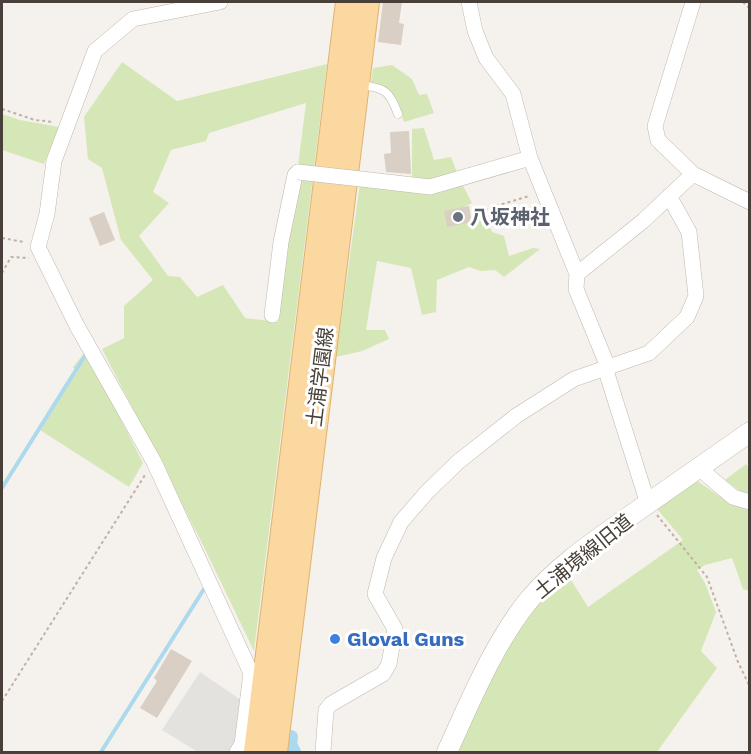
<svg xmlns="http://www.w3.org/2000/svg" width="751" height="754" font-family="'Work Sans','Noto Sans JP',sans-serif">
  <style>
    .green { fill: #d6e7b7; fill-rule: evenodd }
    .parking { fill: #e4e2df }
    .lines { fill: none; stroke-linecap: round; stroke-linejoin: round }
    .stream { stroke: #acd9ee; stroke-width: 4 }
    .canal { stroke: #acd9ee; stroke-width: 14 }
    .building { fill: #d9cfc4 }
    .service-casing { stroke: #c0b8ae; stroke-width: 9 }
    .minor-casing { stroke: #c0b8ae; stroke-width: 16 }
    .tertiary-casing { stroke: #c0b8ae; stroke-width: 21 }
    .primary-casing { stroke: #dfb370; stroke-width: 26 }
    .path { stroke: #c1b2a0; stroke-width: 2; stroke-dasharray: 3 3; stroke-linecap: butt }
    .service { stroke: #fff; stroke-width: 8 }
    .minor { stroke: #fff; stroke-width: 15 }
    .tertiary { stroke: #fff; stroke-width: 20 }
    .primary { stroke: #fad8a0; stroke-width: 24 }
    .minor-bridge-casing { stroke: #c0b8ae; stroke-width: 16; stroke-linecap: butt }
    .minor-bridge { stroke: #fff; stroke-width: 15 }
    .worship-dot { fill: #6b7280; stroke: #fff; stroke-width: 2 }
    .shop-dot { fill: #3f7fe0; stroke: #fff; stroke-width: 2 }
    .labels { text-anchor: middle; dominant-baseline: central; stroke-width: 6; stroke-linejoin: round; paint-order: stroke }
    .worship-label { font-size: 20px; font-weight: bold; fill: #5b616d; stroke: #fff; text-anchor: start }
    .street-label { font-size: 20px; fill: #494139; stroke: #fff }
    .shop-label { font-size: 20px; font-weight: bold; fill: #366cbe; stroke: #fff; text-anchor: start }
  </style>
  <rect width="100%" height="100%" fill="#f5f1ec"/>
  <!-- green -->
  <path class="green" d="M122,62L177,101L327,64L254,651L202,543L102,349L124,338V306L153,280L121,240L102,168L88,159L84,117ZM306,103L278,322L245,318L223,285L197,297L180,277L168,276L139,236L169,203L153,192L171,150L206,141L209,133Z
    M392,65L412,79L419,95L427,94L434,113L404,122C398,102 393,88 371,82L373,68Z
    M2,114L20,120L59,127L44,164L2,150Z
    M424,128L434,160L451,157L460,180L472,203L447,216L449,224L484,214L492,232L504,236L509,256L533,248L540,249L504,277L495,270L481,271L469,267L437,280L436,312L422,315L411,268L377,261L366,330H385L389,339L362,351L336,357L360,183L412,187V129Z
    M86,351L143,463L129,487L40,430L76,371L73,367Z
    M746,464L749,468V494H744L725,480Z
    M692,481H697L733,505L749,508V591L743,589L732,558L705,565L697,570L705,583L716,612L701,651L717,668L657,752H456L490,676L533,603L566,572L588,607L683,540L658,510L660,504Z"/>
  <!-- parking -->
  <path class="parking" d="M200,672L241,700L235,744L229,752H198L162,730Z"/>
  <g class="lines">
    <!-- stream -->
    <path class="stream" d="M2,488L86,354
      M101,752L204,589"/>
    <!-- canal -->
    <path class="canal" d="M291,737L290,744L294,752"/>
  </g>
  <!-- building -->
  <path class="building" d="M383,2H402L399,23L404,24L401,45L378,42Z
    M409,131L411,174L386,172L384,154L391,153L390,132Z
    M469,206L472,222L447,227L444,211Z
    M104,212L115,240L100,246L89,218Z
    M171,649L192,661L157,718L140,708L157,681L154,678Z"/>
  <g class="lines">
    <defs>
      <path id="service" d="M361,85C386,88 389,91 398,114"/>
      <path id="minor" d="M220,2L133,19L95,51L54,161L47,214L38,247L77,326L154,462L251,673L242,744L237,752
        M469,2L475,31L486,58L513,94L530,158L577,274L576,289L608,367L607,374L648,504
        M693,2L655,126L658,140L693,174L750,202
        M370,180L430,187L530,158
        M577,274L643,221L693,174
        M272,315L281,242L295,175L298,172
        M699,468L733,497L750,502
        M323,752L326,710L331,704L383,674L389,664L395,629L375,594L384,558L401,522L427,492L458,462L516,416L574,379L649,353L687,317L696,296L689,232L669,196"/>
      <path id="tertiary" d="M447,752C469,704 495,641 529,600C557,566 595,541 630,516C670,488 710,460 750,432"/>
      <path id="primary" d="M256,752L348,2
        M275,752L367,2"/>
    </defs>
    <!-- service casing -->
    <use href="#service" class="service-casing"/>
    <!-- minor casing -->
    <use href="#minor" class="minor-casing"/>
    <!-- tertiary casing -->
    <use href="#tertiary" class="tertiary-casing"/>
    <!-- primary casing -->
    <use href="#primary" class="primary-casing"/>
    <!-- path -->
    <path class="path" d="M743,2L750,9
      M2,109L35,120L54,122
      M473,213L529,196
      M2,238L24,242
      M2,273L11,257L29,258
      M657,515L707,577L738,662L750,687
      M2,701L145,475"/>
    <!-- service -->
    <use href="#service" class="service"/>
    <!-- minor -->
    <use href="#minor" class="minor"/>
    <!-- tertiary -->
    <use href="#tertiary" class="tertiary"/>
    <!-- primary -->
    <use href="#primary" class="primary"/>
    <defs>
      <path id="minor-bridge" d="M298,172L370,180"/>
    </defs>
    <!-- minor-bridge casing -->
    <use href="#minor-bridge" class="minor-bridge-casing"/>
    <!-- minor-bridge -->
    <use href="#minor-bridge" class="minor-bridge"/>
  </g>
  <!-- markers -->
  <circle class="worship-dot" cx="458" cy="217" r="6"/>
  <circle class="shop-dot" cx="335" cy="639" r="6"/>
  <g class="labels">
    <!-- worship labels -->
    <g class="worship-label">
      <text x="470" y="217">八坂神社</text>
    </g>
    <!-- street labels -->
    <g class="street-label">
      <text transform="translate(320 377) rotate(-83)">土浦学園線</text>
      <text transform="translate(583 556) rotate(-39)">土浦境線旧道</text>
    </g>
    <!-- shop labels -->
    <g class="shop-label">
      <text x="347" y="639">Gloval Guns</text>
    </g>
  </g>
  <!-- border -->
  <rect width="751" height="754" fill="none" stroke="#494139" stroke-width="6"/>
</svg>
